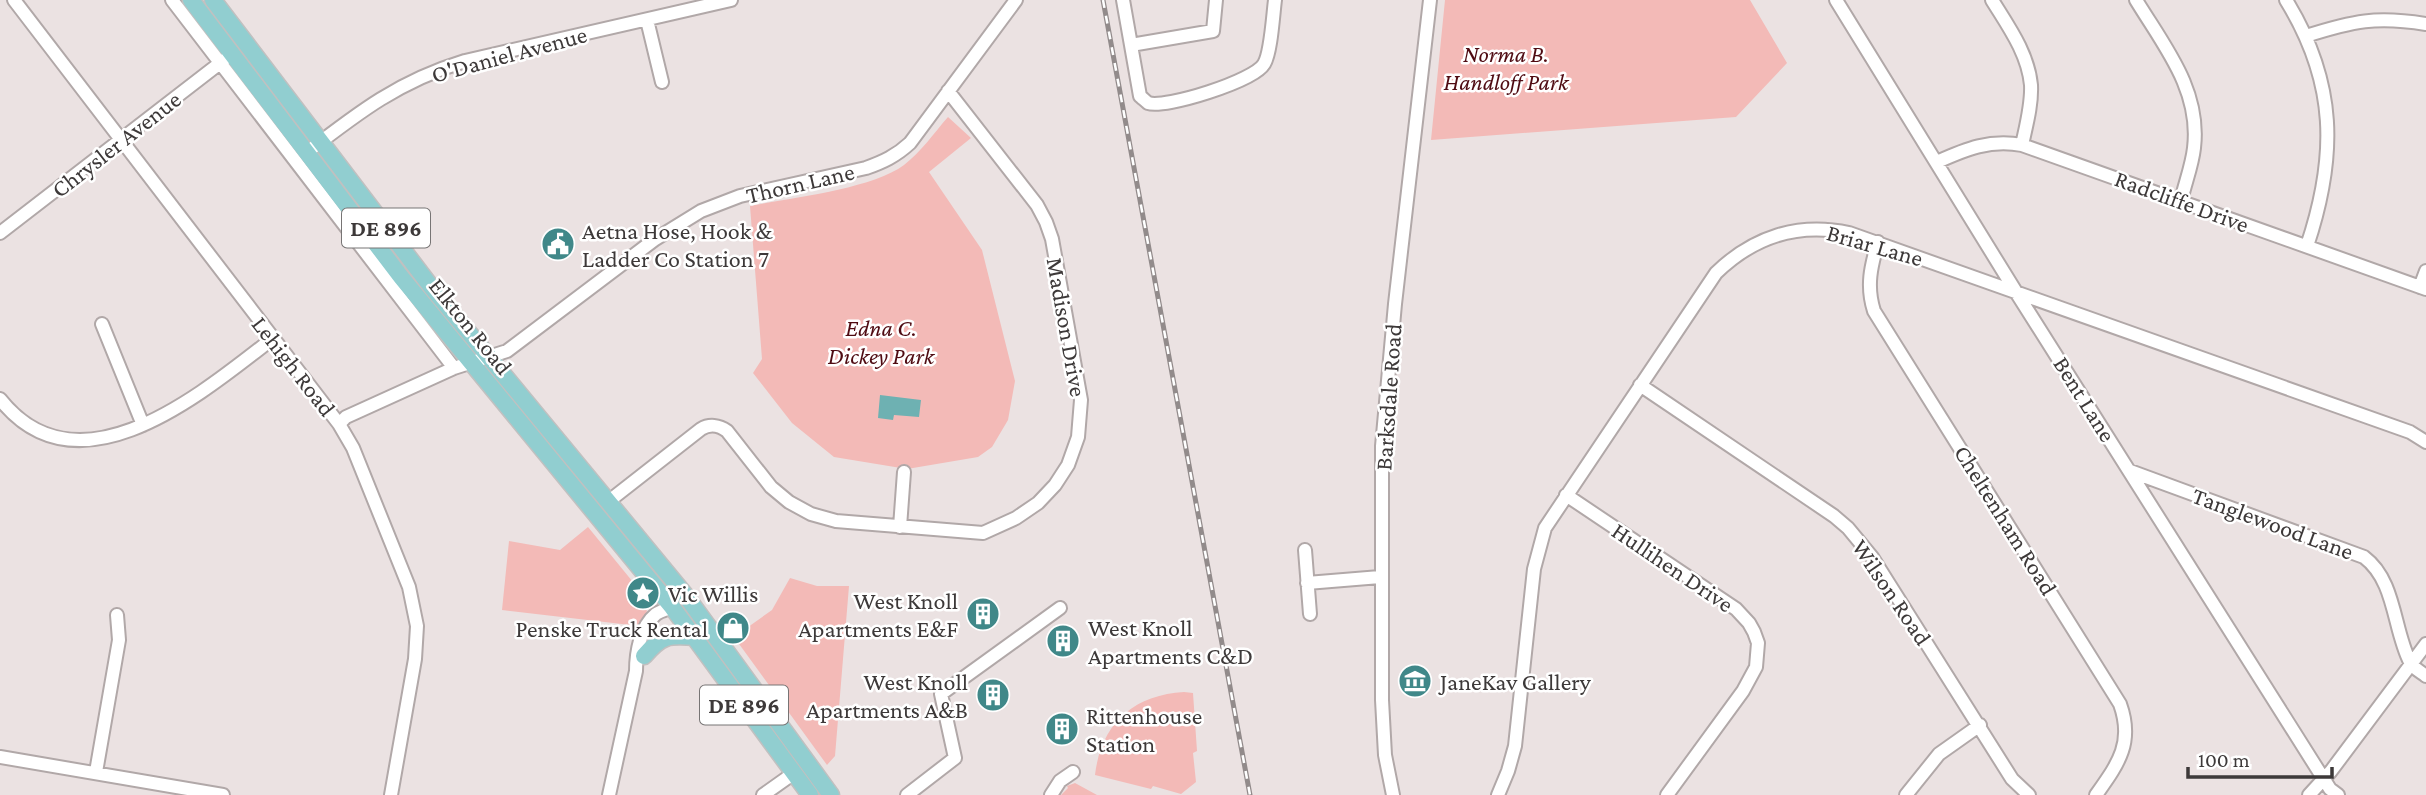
<svg xmlns="http://www.w3.org/2000/svg" width="2426" height="795" font-family="'Crimson Pro',serif">
  <style>
    .green { fill: #f3bab7 }
    .water { fill: #6eb1b2 }
    .lines { fill: none; stroke-linecap: round; stroke-linejoin: round }
    .minor-casing { stroke: #b1a8a8; stroke-width: 16 }
    .major-casing { stroke: #c1c0c0; stroke-width: 19 }
    .minor { stroke: #fff; stroke-width: 12 }
    .major { stroke: #91ced0; stroke-width: 16 }
    .rail-casing { stroke: #928b8b; stroke-width: 5 }
    .rail { stroke: #fff; stroke-width: 2.5; stroke-dasharray: 8; stroke-linecap: butt }
    .labels { text-anchor: middle; dominant-baseline: central; stroke-width: 5; stroke-linejoin: round; paint-order: stroke }
    .shield { fill: #fff; stroke: #777474; stroke-width: 2 }
    .shield-label { font-size: 23px; font-weight: bold; fill: #3d3939 }
    .park-label { font-size: 24px; font-style: italic; fill: #4f0b12; stroke: #fff }
    .street-label { font-size: 24px; fill: #3d3939; stroke: #fff }
    .poi-label { font-size: 24px; fill: #3d3939; stroke: #fff; text-anchor: start }
  </style>
  <rect width="100%" height="100%" fill="#ebe2e2"/>
  <!-- green -->
  <path class="green" d="M1445,0H1750L1787,63L1736,117L1431,140Z
    M948,117L971,138L929,172L982,250L1015,381L1008,420L992,447L978,457L907,469L834,457L792,423L753,373L762,359L750,206C790,198 872,189 904,165C921,152 934,133 948,117Z
    M588,527L646,598L647,616L639,626L502,610L509,541L560,550Z
    M790,578L817,586H849L835,756L827,765L734,637L772,610Z
    M1184,692L1193,693L1197,751L1193,753L1196,782L1181,794L1153,786L1151,789L1095,775C1101,724 1133,695 1184,692Z
    M1075,783L1097,795H1061L1068,788L1067,786Z"/>
  <!-- water -->
  <path class="water" d="M880,395L921,400L919,417L894,415L893,420L878,418Z"/>
  <g class="lines">
    <defs>
      <path id="minor" d="M14,0L339,424L353,448L409,587L417,626L415,659L391,795
        M172,0L454,368
        M1123,0L1140,96C1141,97 1147,102 1148,103C1165,109 1254,81 1264,64C1271,53 1273,15 1275,0
        M1836,0L2016,292L2330,789L2338,795
        M1992,0C2008,26 2028,53 2031,85C2032,105 2026,126 2022,145
        M2136,0C2164,46 2201,90 2194,148C2192,166 2185,183 2181,201
        M2286,0C2337,83 2337,156 2307,246
        M647,20L662,82
        M2306,36C2353,21 2376,16 2426,24
        M1131,45L1213,31L1216,0
        M306,153C359,112 399,81 465,61L731,0
        M1937,162C1966,149 1990,139 2022,145L2426,289
        M0,233L224,60
        M1878,242C1871,266 1866,286 1874,311L2120,704C2134,743 2118,764 2096,795
        M2420,287L2426,271
        M102,324L143,425
        M1640,385L1834,516L1848,528L1872,557L2012,779L2029,795
        M0,399C78,498 201,394 272,339
        M339,424L346,417L454,368L507,351L654,240L701,211L740,196L866,168C883,162 896,156 910,143L1016,0
        M2130,471L2364,557C2396,581 2393,629 2410,662C2413,668 2421,672 2426,676
        M1566,495L1736,609L1749,623L1754,632L1758,643L1756,667L1743,691L1667,795
        M609,501L701,429C709,424 719,425 727,431L771,487L789,502L811,514L836,521L983,533L1016,518L1038,503L1055,485L1068,465L1078,437L1081,400L1052,239L1046,222L1037,205L948,91
        M900,527L904,472
        M1305,550L1310,614
        M1307,583L1380,577
        M0,757L223,795
        M96,772L119,640L117,615
        M609,795L636,671C636,653 640,627 656,614C660,611 668,609 672,607
        M763,795L794,773
        M907,795L955,758L941,694L1060,608
        M1051,795L1060,781L1073,772
        M1393,795L1385,755L1382,700V446L1395,304L1430,0
        M1498,795L1508,771L1515,746L1534,569L1545,528L1716,273C1753,237 1798,222 1849,233L2410,432L2426,442
        M1906,795L1939,754L1980,725
        M2309,795L2331,771L2426,644"/>
      <path id="major" d="M191,0L401,277L672,607L810,795
        M213,0L432,288L686,596L831,795
        M644,656C662,635 668,635 695,637"/>
    </defs>
    <!-- minor casing -->
    <use href="#minor" class="minor-casing"/>
    <!-- major casing -->
    <use href="#major" class="major-casing"/>
    <!-- minor -->
    <use href="#minor" class="minor"/>
    <!-- major -->
    <use href="#major" class="major"/>
    <defs>
      <path id="rail" d="M1103,0L1250,795"/>
    </defs>
    <!-- rail casing -->
    <use href="#rail" class="rail-casing"/>
    <!-- rail -->
    <use href="#rail" class="rail"/>
  </g>
  <!-- icons -->
  <defs>
    <symbol id="civic-disc" viewBox="-11 -11 22 22"><circle r="9.5" fill="#408889" stroke="#fff"/><path d="M-.6-6.5H3V-4.5H.6V-3L4-1V1h2V6H-6V1h2V-1L-.6-3ZM-1.2 2.5V6h2.4V2.5Z" fill="#fff"/></symbol>
    <symbol id="sight-disc" viewBox="-11 -11 22 22"><circle r="9.5" fill="#408889" stroke="#fff"/><path d="M0-6L1.8-2.2L6-1.7L2.9 1.2L3.7 5.4L0 3.3L-3.7 5.4L-2.9 1.2L-6-1.7L-1.8-2.2Z" fill="#fff"/></symbol>
    <symbol id="building-disc" viewBox="-11 -11 22 22"><circle r="9.5" fill="#408889" stroke="#fff"/><path d="M-4-6H4V6H1V3H-1V6H-4ZM-2.5-4.3h1.7v1.8h-1.7ZM.8-4.3h1.7v1.8H.8ZM-2.5-1h1.7V.8h-1.7ZM.8-1h1.7V.8H.8Z" fill="#fff"/></symbol>
    <symbol id="shop-disc" viewBox="-11 -11 22 22"><circle r="9.5" fill="#408889" stroke="#fff"/><path d="M-5-2.5h2.3a2.7 3.5 0 0 1 5.4 0H5L5.5 6h-11ZM-1.5-2.5h3a1.5 2.3 0 0 0-3 0Z" fill="#fff"/></symbol>
    <symbol id="museum-disc" viewBox="-11 -11 22 22"><circle r="9.5" fill="#408889" stroke="#fff"/><path d="M0-6L6-3V-2H-6V-3ZM-5-1h2V3h-2ZM-1-1h2V3h-2ZM3-1h2V3H3ZM-6 4H6V6H-6Z" fill="#fff"/></symbol>
  </defs>
  <g fill-rule="evenodd">
    <use href="#civic-disc" x="539" y="225" width="38" height="38"/>
    <use href="#sight-disc" x="624" y="574" width="38" height="38"/>
    <use href="#building-disc" x="964" y="595" width="38" height="38"/>
    <use href="#shop-disc" x="714" y="609" width="38" height="38"/>
    <use href="#building-disc" x="1044" y="622" width="38" height="38"/>
    <use href="#museum-disc" x="1396" y="662" width="38" height="38"/>
    <use href="#building-disc" x="974" y="676" width="38" height="38"/>
    <use href="#building-disc" x="1043" y="710" width="38" height="38"/>
  </g>
  <g class="labels">
    <!-- shield labels -->
    <g class="shield">
      <rect x="342" y="208.5" width="88" height="39" rx="5"/>
      <rect x="700" y="685.5" width="88" height="39" rx="5"/>
    </g>
    <g class="shield-label">
      <text x="386" y="228">DE 896</text>
      <text x="744" y="705">DE 896</text>
    </g>
    <!-- park labels -->
    <g class="park-label">
      <text x="1506" y="53">Norma B.<tspan x="1506" dy="28">Handloff Park</tspan></text>
      <text x="881" y="327">Edna C.<tspan x="881" dy="28">Dickey Park</tspan></text>
    </g>
    <!-- street labels -->
    <g class="street-label">
      <text transform="translate(509 54) rotate(-15)">O'Daniel Avenue</text>
      <text transform="translate(116 144) rotate(-38)">Chrysler Avenue</text>
      <text transform="translate(800 183) rotate(-13)">Thorn Lane</text>
      <text transform="translate(2182 201) rotate(20)">Radcliffe Drive</text>
      <text transform="translate(1875 245) rotate(16)">Briar Lane</text>
      <text transform="translate(471 326) rotate(51)">Elkton Road</text>
      <text transform="translate(1067 327) rotate(80)">Madison Drive</text>
      <text transform="translate(294 366) rotate(52)">Lehigh Road</text>
      <text transform="translate(1388 397) rotate(-86)">Barksdale Road</text>
      <text transform="translate(2085 399) rotate(58)">Bent Lane</text>
      <text transform="translate(2006 520) rotate(58)">Cheltenham Road</text>
      <text transform="translate(2273 523) rotate(20)">Tanglewood Lane</text>
      <text transform="translate(1673 567) rotate(34)">Hullihen Drive</text>
      <text transform="translate(1892 592) rotate(56)">Wilson Road</text>
    </g>
    <!-- poi labels -->
    <g class="poi-label">
      <text x="582" y="230">Aetna Hose, Hook &amp;<tspan x="582" dy="28">Ladder Co Station 7</tspan></text>
      <text x="668" y="593">Vic Willis</text>
      <text x="958" y="600" text-anchor="end">West Knoll<tspan x="958" dy="28">Apartments E&amp;F</tspan></text>
      <text x="1088" y="627">West Knoll<tspan x="1088" dy="28">Apartments C&amp;D</tspan></text>
      <text x="708" y="628" text-anchor="end">Penske Truck Rental</text>
      <text x="968" y="681" text-anchor="end">West Knoll<tspan x="968" dy="28">Apartments A&amp;B</tspan></text>
      <text x="1440" y="681">JaneKav Gallery</text>
      <text x="1086" y="715">Rittenhouse<tspan x="1086" dy="28">Station</tspan></text>
    </g>
  </g>
  <!-- scale -->
  <path d="M2188 767v10h144v-10" fill="none" stroke="#3d3939" stroke-width="3.5"/>
  <text x="2198" y="767" font-size="21" fill="#3d3939" stroke="#ffffff" stroke-width="5" paint-order="stroke">100 m</text>
</svg>
